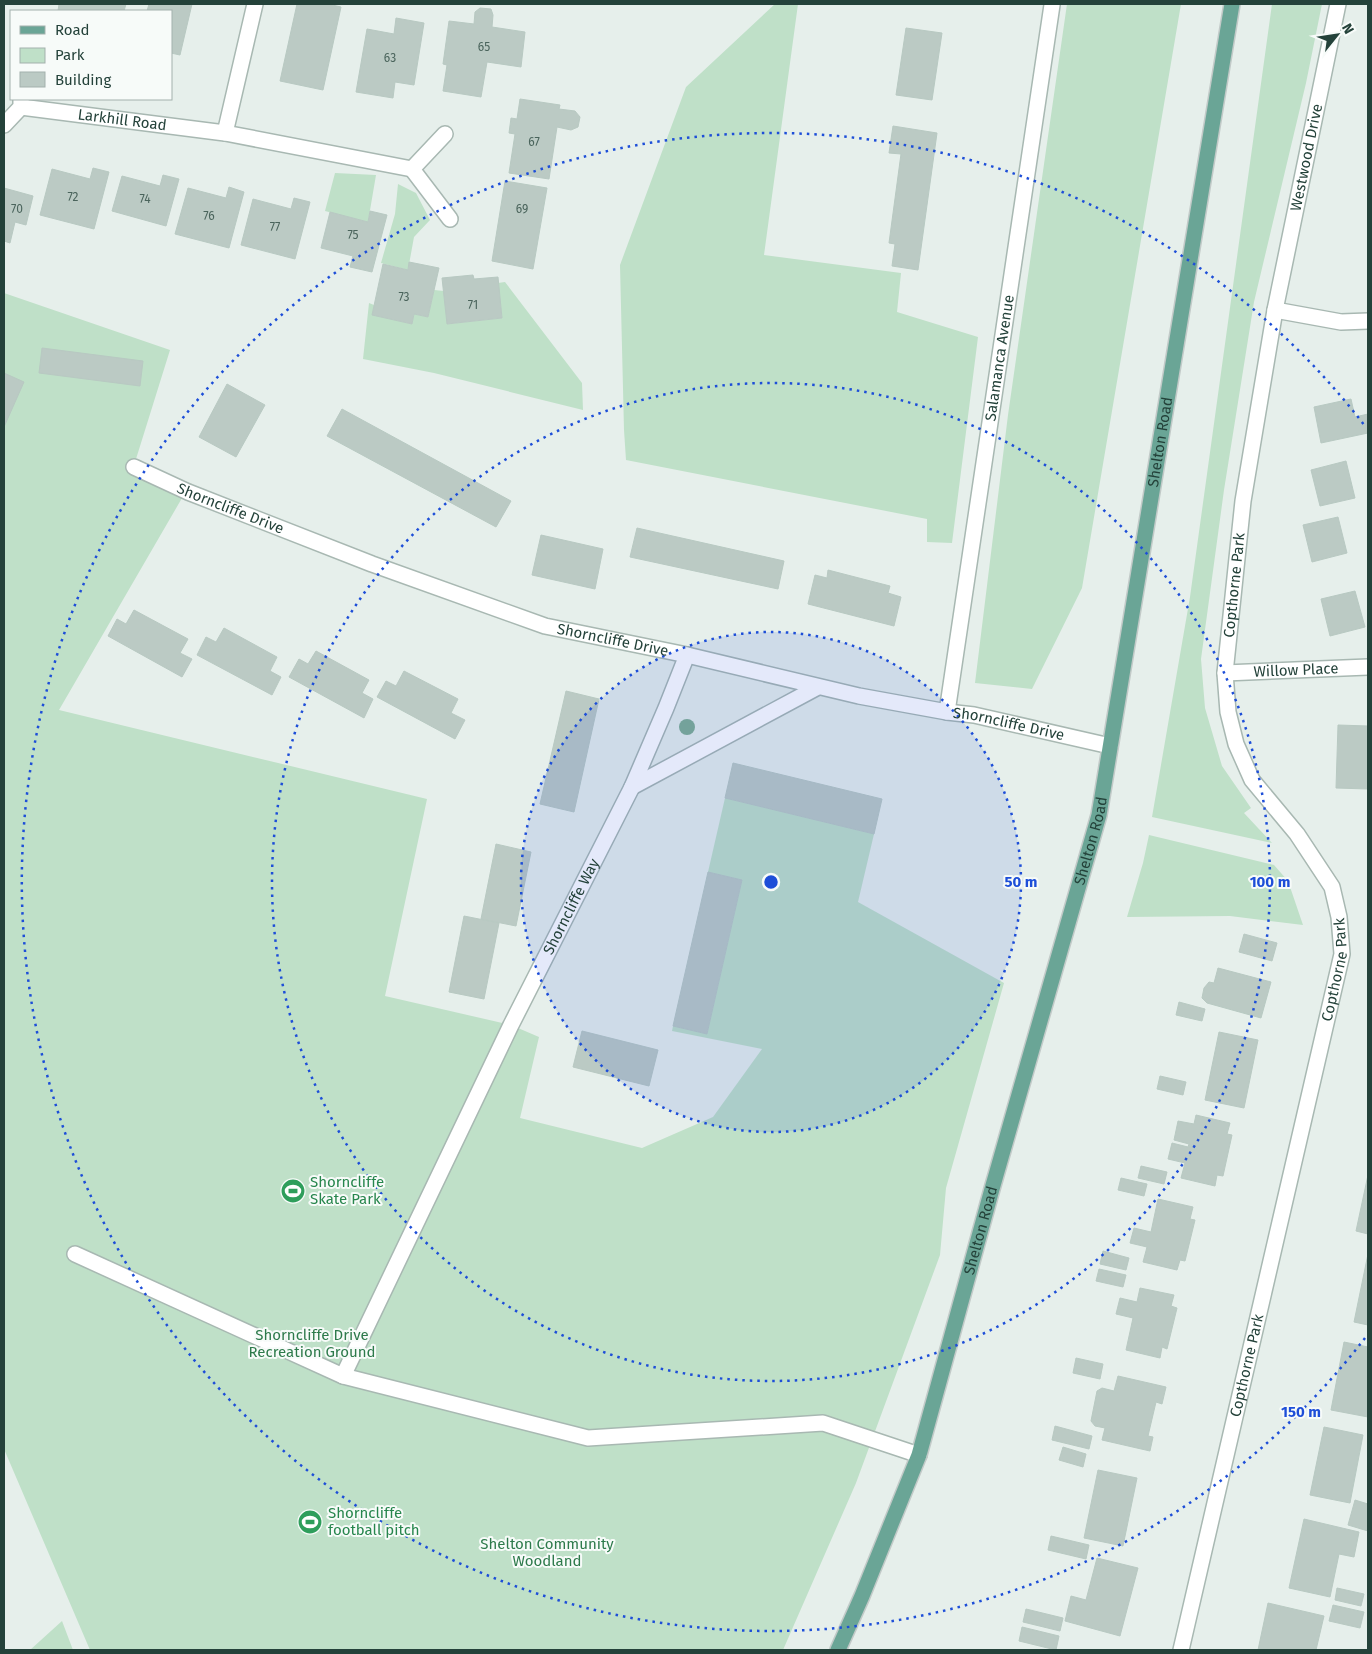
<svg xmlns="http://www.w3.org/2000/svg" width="1372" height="1654" font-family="'Fira Sans',sans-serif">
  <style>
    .green { fill: #bfe0c8 }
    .building { fill: #bbcac4; stroke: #b8c9c2 }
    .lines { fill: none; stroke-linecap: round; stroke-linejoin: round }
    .minor-casing { stroke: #a8b8b2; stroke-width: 18 }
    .major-casing { stroke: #c2cac8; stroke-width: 18 }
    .minor { stroke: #fff; stroke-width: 15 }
    .major { stroke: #6aa596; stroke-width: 15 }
    .tree { fill: #80af93 }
    .ring { fill: none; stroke: #1d4ed8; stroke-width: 2.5; stroke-dasharray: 2.5 5 }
    .labels { text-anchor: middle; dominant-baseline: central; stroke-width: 4; stroke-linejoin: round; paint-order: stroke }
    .number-label { font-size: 12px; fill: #4a645c }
    .street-label { font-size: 15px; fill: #24423a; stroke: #f7fbf9 }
    .leisure-label { font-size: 15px; fill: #27864d; stroke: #f7fbf9; text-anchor: start }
    .park-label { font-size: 15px; fill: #2d7a4b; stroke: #f7fbf9 }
    .centre { fill: #1d4ed8; stroke: #f7fbf9; stroke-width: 2.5 }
    .ring-label { font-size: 15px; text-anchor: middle; font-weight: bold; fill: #1d4ed8; stroke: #f7fbf9; stroke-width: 4; stroke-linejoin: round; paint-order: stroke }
  </style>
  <rect width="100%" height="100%" fill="#e6efeb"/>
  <!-- green -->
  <path class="green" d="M775,4H798L764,255L901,273L897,312L978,337L952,543L927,542V519L626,460L624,430L620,265L686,87Z
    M1067,4H1181L1082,588L1032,689L975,683L1008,415Z
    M1272,4H1322L1306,83L1254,302L1224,490L1201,659L1205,708L1222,766L1251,808L1244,813L1272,843L1152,817L1190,597Z
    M335,173L376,175L368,222L325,211Z
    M398,184L416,193L430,220L414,237L408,270L381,263L395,214Z
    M505,282L582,383L583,410L434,373L363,359L369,303L374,305L373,315L412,324L414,314L428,317L434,290L444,291L448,324L502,318L498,283Z
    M4,293L170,350L136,459L189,486L59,710L427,799L385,996L511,1025L539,1037L520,1118L642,1148L713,1117L762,1049L672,1031L673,1026L707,1034L742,880L708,872L725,798L874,834L858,902L1004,983L946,1188L940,1255L856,1483L783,1650H90L4,1449Z
    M1149,835L1274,865L1288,881L1303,925L1230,916L1127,917L1143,863Z
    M62,1621L73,1650H30Z"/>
  <!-- building -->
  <path class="building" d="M59,4H126L124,11H58Z
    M149,4H192L180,55L171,53V11H147Z
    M297,4H328L341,7L323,90L280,81Z
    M480,8L491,9L493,15L492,27L525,32L521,67L487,62L481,97L443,91L447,65L443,64L449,21L474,24L475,12Z
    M396,18L424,23L414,85L395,82L393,98L356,92L367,29L394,34Z
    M906,28L942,33L932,100L896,95Z
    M520,99L560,105L559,109L575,111L580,117L578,127L571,130L557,127L549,179L509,173L515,134L509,133L511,118L517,119Z
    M893,126L937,133L918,270L892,266L895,244L889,243L901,154L889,153Z
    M93,168L109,172L94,229L40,215L52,169L90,179Z
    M163,175L179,179L166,226L112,211L122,176L160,186Z
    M505,181L547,188L533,269L492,261Z
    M229,187L244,192L229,248L175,234L188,188L226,198Z
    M4,188L33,196L26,225L15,222L10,243L4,241Z
    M294,198L310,202L295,259L241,245L253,199L291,209Z
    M370,211L387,215L372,272L350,267L353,256L321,248L330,212L368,222Z
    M409,262L439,268L428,317L414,314L412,324L372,315L383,264L408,270Z
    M473,275L474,279L498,277L502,318L447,324L442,278Z
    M42,348L143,361L140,386L39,373Z
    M4,373L24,382L4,427Z
    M227,384L265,405L236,457L199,437Z
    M1351,399L1355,417L1368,414V433L1321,443L1314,407Z
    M342,409L511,501L496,527L327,436Z
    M1346,461L1355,498L1320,506L1311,470Z
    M1338,517L1347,553L1312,562L1303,525Z
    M637,528L784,561L778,589L630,557Z
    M541,535L603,549L595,589L532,575Z
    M828,570L890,586L888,593L901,597L894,626L808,604L815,575L827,578Z
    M1355,591L1365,627L1330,636L1321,599Z
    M134,610L188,639L180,653L192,659L182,677L108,636L117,619L126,624Z
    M224,628L277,657L270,671L281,677L272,695L197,655L206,637L216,642Z
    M316,651L369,680L362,693L373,699L364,718L289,677L299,659L308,664Z
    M404,671L458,699L451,713L465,720L455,739L377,697L386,681L396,686Z
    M566,691L599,699L574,812L540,804Z
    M1338,725L1368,726V789L1336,788Z
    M733,763L882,799L874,834L725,798Z
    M496,844L531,852L516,926L481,919Z
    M708,872L742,880L707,1034L673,1026Z
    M464,916L499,923L484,999L449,992Z
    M1244,934L1277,943L1272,961L1239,952Z
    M1218,968L1271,982L1261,1018L1207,1003L1202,998L1204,988L1209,982L1214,983Z
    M1179,1002L1205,1009L1202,1021L1176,1015Z
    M582,1031L658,1050L649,1086L573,1067Z
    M1219,1032L1258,1040L1244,1108L1205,1100Z
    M1160,1076L1186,1082L1183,1095L1157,1089Z
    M1196,1115L1230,1123L1227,1134L1232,1135L1223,1176L1217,1175L1215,1186L1181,1178L1185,1163L1168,1159L1172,1143L1188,1147L1189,1144L1174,1140L1178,1121L1194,1124Z
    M1141,1166L1167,1172L1164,1184L1138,1178Z
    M1368,1175V1234L1356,1231Z
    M1121,1178L1147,1184L1144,1196L1118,1190Z
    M1158,1199L1193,1207L1190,1219L1195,1220L1185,1261L1180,1260L1177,1270L1143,1262L1147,1247L1130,1243L1134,1228L1151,1232Z
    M1103,1251L1129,1258L1126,1270L1100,1264Z
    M1368,1254V1325L1354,1322Z
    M1099,1269L1126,1275L1123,1287L1096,1281Z
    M1140,1288L1174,1295L1171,1306L1177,1308L1167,1349L1162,1347L1160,1358L1126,1350L1133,1318L1116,1314L1120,1298L1137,1302Z
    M1344,1342L1368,1347V1417L1331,1410Z
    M1076,1358L1103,1364L1100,1379L1073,1373Z
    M1118,1376L1166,1387L1162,1404L1156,1402L1148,1436L1153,1437L1150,1451L1102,1440L1105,1428L1095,1426L1091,1421L1097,1391L1102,1388L1114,1391Z
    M1055,1426L1092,1436L1089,1449L1052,1440Z
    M1324,1427L1363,1435L1350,1503L1310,1495Z
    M1063,1447L1086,1454L1083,1467L1059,1460Z
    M1098,1470L1137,1478L1123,1546L1084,1538Z
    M1355,1500L1368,1504V1531L1348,1525Z
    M1304,1519L1359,1532L1354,1557L1339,1554L1330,1597L1289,1588Z
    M1051,1536L1089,1545L1086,1559L1048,1550Z
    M1097,1558L1138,1568L1120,1636L1065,1621L1071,1596L1086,1600Z
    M1337,1588L1364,1594L1361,1606L1335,1600Z
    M1268,1603L1324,1616L1316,1650H1258Z
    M1333,1605L1364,1612L1360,1628L1329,1621Z
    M1026,1609L1063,1618L1060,1631L1023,1622Z
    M1022,1627L1059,1636L1056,1650L1019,1641Z"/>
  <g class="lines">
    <defs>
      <g id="minor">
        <path id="s1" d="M21,107L225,133L255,4"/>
        <path d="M4,125L21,107V99"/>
        <path d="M225,133L412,169L445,134"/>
        <path d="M412,169L450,219"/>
        <path d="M1275,310L1341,322L1368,321"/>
        <path id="s2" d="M134,467L188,492L372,564L545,626L687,655L859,696L947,712L974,715L1110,746"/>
        <path id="s3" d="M1225,673L1368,667"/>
        <path id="s4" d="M947,712L1052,5"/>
        <path d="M632,787L818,687"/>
        <path d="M75,1254L343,1376L588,1438L823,1423L919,1455"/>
        <path id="s5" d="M343,1376L511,1025L632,787L666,708L687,655"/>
        <path id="s6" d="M1181,1650L1342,954L1339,917L1332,887L1297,834L1252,780L1236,744L1228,712L1225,673L1243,501L1275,310L1338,4"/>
      </g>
      <g id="major">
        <path id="s7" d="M838,1650L862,1596L919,1455L992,1189L1099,815L1232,4"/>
      </g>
    </defs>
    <!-- minor casing -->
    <use href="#minor" class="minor-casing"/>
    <!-- major casing -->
    <use href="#major" class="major-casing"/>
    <!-- minor -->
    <use href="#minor" class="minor"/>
    <!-- major -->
    <use href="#major" class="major"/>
  </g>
  <!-- trees -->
  <circle class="tree" cx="687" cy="727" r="8"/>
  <!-- distance rings -->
  <circle cx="771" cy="882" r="250" fill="#1d4ed8" fill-opacity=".12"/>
  <g class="ring">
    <circle cx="771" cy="882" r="250"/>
    <circle cx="771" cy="882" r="499"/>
    <path d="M1365 1338A749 749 0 1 1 1365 426"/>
  </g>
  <!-- icons -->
  <defs>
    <symbol id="stadium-disc" viewBox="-11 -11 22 22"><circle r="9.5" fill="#2e9e5b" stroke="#f7fbf9"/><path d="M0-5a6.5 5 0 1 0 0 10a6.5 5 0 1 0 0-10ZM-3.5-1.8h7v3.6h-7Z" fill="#fff"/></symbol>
  </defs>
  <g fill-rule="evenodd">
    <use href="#stadium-disc" x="279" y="1177" width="28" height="28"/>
    <use href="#stadium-disc" x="296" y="1508" width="28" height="28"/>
  </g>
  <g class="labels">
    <!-- number labels -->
    <g class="number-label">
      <text x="484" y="47">65</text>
      <text x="390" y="58">63</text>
      <text x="534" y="142">67</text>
      <text x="73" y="197">72</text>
      <text x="145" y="199">74</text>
      <text x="17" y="209">70</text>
      <text x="522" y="209">69</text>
      <text x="209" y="216">76</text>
      <text x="275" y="227">77</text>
      <text x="353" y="235">75</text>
      <text x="404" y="297">73</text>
      <text x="473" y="305">71</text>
    </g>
    <!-- street labels -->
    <g class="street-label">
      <text stroke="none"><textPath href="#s1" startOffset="102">Larkhill Road</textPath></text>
      <text stroke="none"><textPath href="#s6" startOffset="1550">Westwood Drive</textPath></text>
      <text stroke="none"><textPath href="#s4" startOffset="358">Salamanca Avenue</textPath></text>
      <text stroke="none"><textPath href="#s7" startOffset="1254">Shelton Road</textPath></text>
      <text stroke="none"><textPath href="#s2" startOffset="105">Shorncliffe Drive</textPath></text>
      <text stroke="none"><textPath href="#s6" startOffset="1116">Copthorne Park</textPath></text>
      <text stroke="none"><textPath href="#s2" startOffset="510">Shorncliffe Drive</textPath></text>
      <text stroke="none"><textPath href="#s3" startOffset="71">Willow Place</textPath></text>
      <text stroke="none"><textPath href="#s2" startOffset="915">Shorncliffe Drive</textPath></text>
      <text stroke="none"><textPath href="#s7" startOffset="849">Shelton Road</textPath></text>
      <text stroke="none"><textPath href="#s5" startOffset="522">Shorncliffe Way</textPath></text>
      <text stroke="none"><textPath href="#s6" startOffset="698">Copthorne Park</textPath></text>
      <text stroke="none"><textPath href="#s7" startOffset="444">Shelton Road</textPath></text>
      <text stroke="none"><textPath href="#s6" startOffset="292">Copthorne Park</textPath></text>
    </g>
    <!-- leisure labels -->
    <g class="leisure-label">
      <text x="310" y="1182">Shorncliffe<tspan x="310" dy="17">Skate Park</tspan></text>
      <text x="328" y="1513">Shorncliffe<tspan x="328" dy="17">football pitch</tspan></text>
    </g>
    <!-- park labels -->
    <g class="park-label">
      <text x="312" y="1335">Shorncliffe Drive<tspan x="312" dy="17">Recreation Ground</tspan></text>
      <text x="547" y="1544">Shelton Community<tspan x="547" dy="17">Woodland</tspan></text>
    </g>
  </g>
  <circle cx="771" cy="882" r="8" class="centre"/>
  <g class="ring-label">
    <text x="1021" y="887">50 m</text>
    <text x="1270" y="887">100 m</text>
    <text x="1301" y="1417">150 m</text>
  </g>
  <!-- border -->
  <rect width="1372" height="1654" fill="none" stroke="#24423a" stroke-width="10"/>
  <!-- legend -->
  <rect x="10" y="10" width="162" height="90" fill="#f7fbf9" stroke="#a3b1ad"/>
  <rect x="20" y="26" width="25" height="8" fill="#6aa596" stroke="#a3b1ad"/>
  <text x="55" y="35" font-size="15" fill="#24423a">Road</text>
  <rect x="20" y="48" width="25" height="15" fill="#bfe0c8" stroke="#a3b1ad"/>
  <text x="55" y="60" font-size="15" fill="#24423a">Park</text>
  <rect x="20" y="72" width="25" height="15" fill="#bbcac4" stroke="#a3b1ad"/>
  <text x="55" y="85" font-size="15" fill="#24423a">Building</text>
  <!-- north arrow -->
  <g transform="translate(1337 35) rotate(60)" stroke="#f7fbf9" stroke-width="4" paint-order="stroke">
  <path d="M0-4L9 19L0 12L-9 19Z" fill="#24423a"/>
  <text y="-8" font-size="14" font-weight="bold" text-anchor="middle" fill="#24423a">N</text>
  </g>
</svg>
